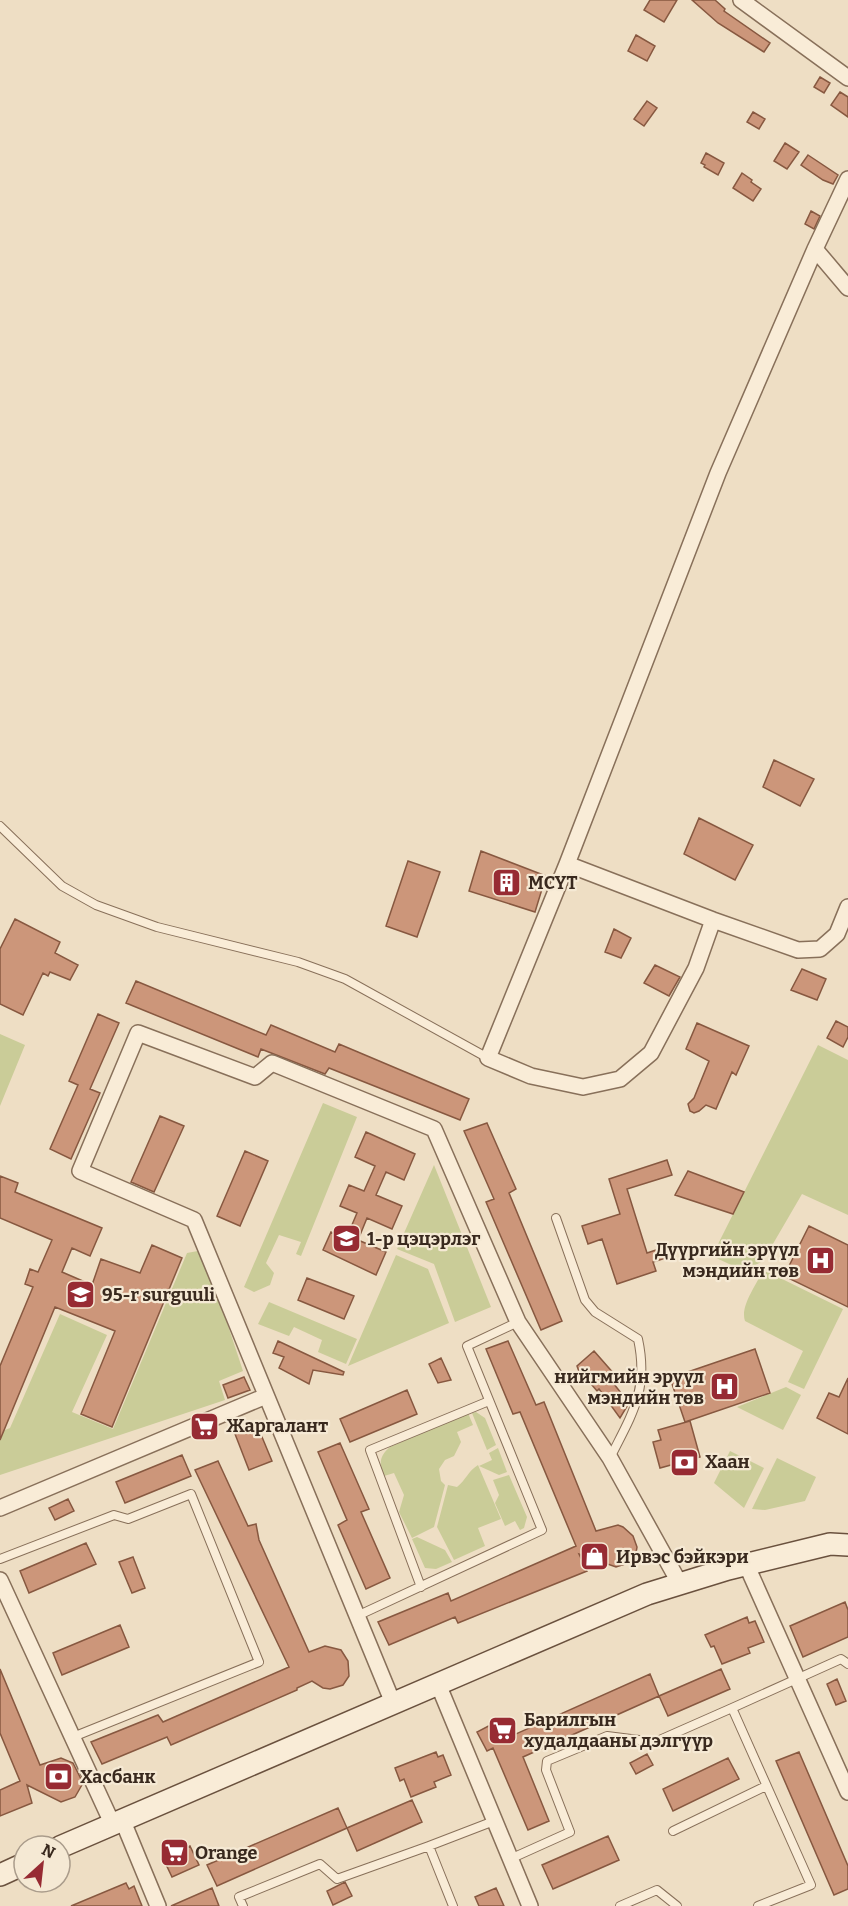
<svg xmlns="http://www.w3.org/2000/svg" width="848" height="1906" font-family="Bitter,serif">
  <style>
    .green { fill: #cacc98 }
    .building { fill: #cc967a; stroke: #875840; stroke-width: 1.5 }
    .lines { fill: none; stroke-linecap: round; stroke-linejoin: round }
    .service-casing { stroke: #88705a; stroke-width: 10 }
    .minor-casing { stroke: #88705a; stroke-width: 18 }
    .secondary-casing { stroke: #6a513e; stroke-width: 24 }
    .service { stroke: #f9ecd7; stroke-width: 8 }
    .minor { stroke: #f9ecd7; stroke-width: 15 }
    .secondary { stroke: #f9ecd7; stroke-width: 21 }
    .labels { text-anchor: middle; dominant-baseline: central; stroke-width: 4.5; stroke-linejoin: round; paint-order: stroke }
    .poi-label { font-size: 18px; font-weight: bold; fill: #39291e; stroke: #f5e9d4; text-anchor: start }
  </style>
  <rect width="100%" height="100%" fill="#eedec4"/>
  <!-- green -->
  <path class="green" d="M0,1034L25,1045L0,1106Z
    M818,1045L848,1060V1215L802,1194L763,1261L744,1271L712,1256Z
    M323,1103L357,1117L301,1256L296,1254L301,1242L279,1235L266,1263L274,1273L270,1285L254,1292L244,1287Z
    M434,1165L491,1307L455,1322L434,1264L397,1249Z
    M203,1250L243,1371L219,1381L225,1400L0,1475V1432L10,1428L60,1314L107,1335L72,1412L113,1429L187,1253Z
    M396,1255L428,1269L449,1323L348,1366Z
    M764,1272H768L843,1309L804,1389L788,1382L803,1351L745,1321C740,1307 755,1287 761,1274Z
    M269,1302L357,1339L346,1364L318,1352L322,1340L294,1327L289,1336L258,1324Z
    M786,1387L801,1395L783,1430L737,1407Z
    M476,1412L485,1418L496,1445L487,1450L472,1413Z
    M468,1413L473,1425L457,1432L461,1442L454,1456L445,1460L439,1469L441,1481L445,1485L434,1527L412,1538L399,1512L404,1495L394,1473L384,1476C379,1464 379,1456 390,1447Z
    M498,1448L507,1472L499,1475L479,1466L492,1460L489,1453Z
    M730,1451L764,1468L744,1508L714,1483Z
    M777,1458L816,1477L805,1501L765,1510L752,1509Z
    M478,1465L501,1519L478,1528L485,1546L454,1560L437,1527L448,1485L457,1487C466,1480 468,1471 478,1465Z
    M509,1475L527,1517L524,1528L520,1530L515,1521L505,1526L495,1503L499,1495L493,1480Z
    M417,1537L445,1550L452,1562L436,1569L425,1568L412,1539Z"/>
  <!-- building -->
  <path class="building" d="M650,0H677L664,22L644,10Z
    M692,0H715L725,9L724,11L770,43L764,52L718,23Z
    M636,35L655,46L647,61L628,51Z
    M820,77L830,83L824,93L814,87Z
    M840,92L848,97V117L831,105Z
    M647,101L657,108L644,126L634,119Z
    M753,112L765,119L759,129L747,122Z
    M785,143L799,152L787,169L774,161Z
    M706,153L724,163L718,175L704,167L705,165L701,163Z
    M808,155L838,175L833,184L823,180L801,165Z
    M742,173L752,180L751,182L761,189L753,201L733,188Z
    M811,211L820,216L814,229L805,224Z
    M774,760L814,779L800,806L763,787Z
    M699,818L753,845L735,880L684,854Z
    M481,851L546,876L535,912L469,891Z
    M408,861L440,872L417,937L386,926Z
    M15,919L60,942L55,953L78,965L70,980L50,972L48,976L43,973L23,1015L0,1004V949Z
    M614,929L631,938L621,958L605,952Z
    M655,965L680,977L669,996L644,983Z
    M802,969L826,979L817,1000L791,990Z
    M136,981L266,1035L271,1025L335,1052L339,1044L469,1099L460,1120L329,1068L325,1074L261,1049L258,1057L126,1003Z
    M98,1014L119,1023L90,1089L100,1093L71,1159L50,1149L78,1085L69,1081Z
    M836,1021L848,1027V1037L843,1047L827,1038Z
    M697,1023L749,1046L736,1075L732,1072L716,1109L706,1105L699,1111L694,1113L690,1111L688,1104L694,1098L709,1061L686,1049Z
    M160,1116L184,1126L154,1192L131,1182Z
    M487,1123L516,1189L509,1193L562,1321L541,1330L486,1202L494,1199L464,1131Z
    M366,1132L415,1154L404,1180L386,1172L376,1195L402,1206L392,1229L367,1218L358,1240L386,1252L376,1275L323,1250L331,1232L346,1239L357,1213L340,1206L349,1185L364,1191L375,1166L355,1157Z
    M245,1151L268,1161L240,1226L217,1216Z
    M667,1160L672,1175L627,1189L647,1253L671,1245L675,1255L653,1262L656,1271L617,1284L602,1239L588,1244L582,1226L620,1214L609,1179Z
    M688,1171L744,1192L733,1214L675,1195Z
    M0,1176L18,1183L15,1192L102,1228L90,1256L72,1248L62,1272L92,1285L101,1259L140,1273L152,1245L182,1258L112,1427L81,1414L115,1331L55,1307L0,1440V1366L33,1287L25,1284L30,1269L38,1272L52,1240L0,1218Z
    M809,1226L848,1245V1307L784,1276Z
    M307,1278L354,1296L344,1319L298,1300Z
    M278,1341L344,1372L343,1375L313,1370L309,1384L279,1368L284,1357L273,1353Z
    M508,1341L536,1405L544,1402L596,1531L618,1525L623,1527L633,1536L637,1547L636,1553L628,1563L616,1567L579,1554L587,1571L458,1623L455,1617L389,1645L378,1622L448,1593L451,1601L576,1546L520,1412L513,1414L486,1349Z
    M755,1349L770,1393L685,1422L670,1378Z
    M594,1351L615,1375L610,1379L629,1403L620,1418L599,1389L597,1391L586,1378L582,1380L577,1366Z
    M441,1358L451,1380L438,1383L429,1364Z
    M244,1377L250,1390L228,1398L223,1385Z
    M848,1378V1434L817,1418L829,1393L839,1397Z
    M407,1390L417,1414L350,1442L340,1419Z
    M690,1421L700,1457L660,1468L653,1442L661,1440L658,1430Z
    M257,1425L272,1461L249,1470L235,1434Z
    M340,1443L369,1509L361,1512L390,1578L366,1589L338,1525L347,1520L318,1452Z
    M182,1455L191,1476L125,1503L116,1482Z
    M218,1461L248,1526L256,1524L259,1540L309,1652L325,1646L341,1650L348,1661L349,1676L343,1685L330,1689L323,1688L312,1681L297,1688V1690L171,1745L167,1737L102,1764L91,1742L158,1715L163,1722L289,1667L195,1470Z
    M68,1499L74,1511L55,1520L49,1508Z
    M86,1543L96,1564L29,1593L20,1571Z
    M133,1557L145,1588L132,1593L119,1562Z
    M845,1602L848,1610V1637L803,1657L790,1626Z
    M747,1617L749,1623L755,1621L764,1642L748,1648L750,1653L722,1664L714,1646L711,1647L705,1635Z
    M120,1625L129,1647L62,1675L53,1653Z
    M0,1669L40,1765L61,1758L73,1763L83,1783L75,1797L61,1802L27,1785L32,1803L0,1816V1790L20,1781L0,1733Z
    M721,1669L730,1689L668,1716L659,1696Z
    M650,1674L659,1696L523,1757L549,1821L528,1830L493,1748L487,1751L477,1732L498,1721L507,1738Z
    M837,1679L846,1701L836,1705L827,1684Z
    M436,1752L438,1757L443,1755L451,1775L434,1782L436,1787L411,1797L404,1779L400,1781L395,1768Z
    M799,1752L848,1866V1889L834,1895L776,1761Z
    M647,1754L653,1765L636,1774L630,1763Z
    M728,1758L739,1779L673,1811L663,1789Z
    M412,1800L422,1822L357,1851L347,1828Z
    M338,1808L347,1828L217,1886L207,1865Z
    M608,1836L619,1860L553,1889L542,1865Z
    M190,1846L199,1865L172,1877L163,1858Z
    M345,1882L352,1896L333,1905L327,1891Z
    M126,1883L129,1889L134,1886L142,1906H71Z
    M212,1888L219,1906H171Z
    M496,1888L504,1906H479L475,1897Z"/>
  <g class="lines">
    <defs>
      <path id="service" d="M0,826L62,886L96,905L157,927L298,962L345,979L488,1058
        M556,1218L585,1300L595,1312L638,1339C649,1390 632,1414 610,1458
        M0,1559L114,1515L128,1519L191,1494L259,1662L73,1737
        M421,1587L370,1450L489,1401
        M357,1616L542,1530L467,1346L518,1322
        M673,1831L766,1786
        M429,1846L494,1821
        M510,1859L570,1832L546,1770L547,1761L607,1736L655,1742L732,1708
        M243,1906L239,1897L320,1864L337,1879L429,1846L453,1906
        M620,1906L657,1890L677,1906
        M758,1906L811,1885L732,1708L841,1659L848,1664"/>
      <path id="minor" d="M741,0L848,78
        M815,249L848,288
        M567,864L713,920L798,950L820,949L837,934L848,907
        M713,920L696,968L651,1053L620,1079L583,1087L531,1076L488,1058L567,864L718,473L815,249L848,179
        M0,1508L266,1396
        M746,1564L848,1792
        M0,1580L112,1823
        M438,1684L530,1906
        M393,1703L194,1220L80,1171L138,1033L255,1077L272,1063L434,1129L518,1322L610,1458L680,1584
        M122,1819L158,1906"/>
      <path id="secondary" d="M60,1847L647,1594L728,1569L830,1544L848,1545
        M0,1875L24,1864"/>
    </defs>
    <!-- service casing -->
    <use href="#service" class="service-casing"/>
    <!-- minor casing -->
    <use href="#minor" class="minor-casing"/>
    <!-- secondary casing -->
    <use href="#secondary" class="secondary-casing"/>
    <!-- service -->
    <use href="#service" class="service"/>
    <!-- minor -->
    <use href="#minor" class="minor"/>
    <!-- secondary -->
    <use href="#secondary" class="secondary"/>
  </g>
  <!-- icons -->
  <defs>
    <symbol id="building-square" viewBox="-11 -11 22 22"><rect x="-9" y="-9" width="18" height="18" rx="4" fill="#972b33" stroke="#f5e9d4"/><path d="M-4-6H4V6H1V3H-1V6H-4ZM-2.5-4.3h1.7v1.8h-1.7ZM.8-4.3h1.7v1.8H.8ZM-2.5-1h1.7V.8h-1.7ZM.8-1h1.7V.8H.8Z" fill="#fff"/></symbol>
    <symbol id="school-square" viewBox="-11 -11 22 22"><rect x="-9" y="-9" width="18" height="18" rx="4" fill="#972b33" stroke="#f5e9d4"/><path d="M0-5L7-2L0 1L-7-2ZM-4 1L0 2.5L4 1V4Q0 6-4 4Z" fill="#fff"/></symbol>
    <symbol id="hospital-square" viewBox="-11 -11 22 22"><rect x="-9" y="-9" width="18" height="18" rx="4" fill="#972b33" stroke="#f5e9d4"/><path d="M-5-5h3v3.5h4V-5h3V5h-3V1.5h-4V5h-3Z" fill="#fff"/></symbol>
    <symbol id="supermarket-square" viewBox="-11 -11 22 22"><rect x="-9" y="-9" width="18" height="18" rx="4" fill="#972b33" stroke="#f5e9d4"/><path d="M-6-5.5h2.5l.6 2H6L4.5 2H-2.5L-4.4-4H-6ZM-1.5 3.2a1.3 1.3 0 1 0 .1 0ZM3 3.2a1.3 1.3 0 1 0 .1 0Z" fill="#fff"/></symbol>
    <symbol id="bank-square" viewBox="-11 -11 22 22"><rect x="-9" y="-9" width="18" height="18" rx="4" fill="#972b33" stroke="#f5e9d4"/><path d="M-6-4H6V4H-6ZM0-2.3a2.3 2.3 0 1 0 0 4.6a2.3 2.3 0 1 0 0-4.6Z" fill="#fff"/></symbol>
    <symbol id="shop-square" viewBox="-11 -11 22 22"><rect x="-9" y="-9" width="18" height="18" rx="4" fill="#972b33" stroke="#f5e9d4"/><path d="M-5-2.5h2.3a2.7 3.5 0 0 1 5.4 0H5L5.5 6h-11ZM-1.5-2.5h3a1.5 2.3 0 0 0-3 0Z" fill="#fff"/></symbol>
  </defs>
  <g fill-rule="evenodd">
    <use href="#building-square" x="490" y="866" width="33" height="33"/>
    <use href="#school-square" x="330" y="1222" width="33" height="33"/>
    <use href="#hospital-square" x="804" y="1244" width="33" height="33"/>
    <use href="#school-square" x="64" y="1278" width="33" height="33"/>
    <use href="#hospital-square" x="708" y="1370" width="33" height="33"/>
    <use href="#supermarket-square" x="188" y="1410" width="33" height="33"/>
    <use href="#bank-square" x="668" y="1446" width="33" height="33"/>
    <use href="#shop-square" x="578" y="1540" width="33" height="33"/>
    <use href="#supermarket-square" x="486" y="1714" width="33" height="33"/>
    <use href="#bank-square" x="42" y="1760" width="33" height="33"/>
    <use href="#supermarket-square" x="158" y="1836" width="33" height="33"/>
  </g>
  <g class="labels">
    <!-- poi labels -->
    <g class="poi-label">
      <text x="528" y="883">МСҮТ</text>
      <text x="367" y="1239">1-р цэцэрлэг</text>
      <text x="799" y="1250" text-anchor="end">Дүүргийн эрүүл<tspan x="799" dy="21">мэндийн төв</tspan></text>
      <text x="102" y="1295">95-r surguuli</text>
      <text x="704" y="1377" text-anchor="end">нийгмийн эрүүл<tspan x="704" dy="21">мэндийн төв</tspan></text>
      <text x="226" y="1426">Жаргалант</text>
      <text x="705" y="1462">Хаан</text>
      <text x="616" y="1557">Ирвэс бэйкэри</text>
      <text x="524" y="1720">Барилгын<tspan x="524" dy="21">худалдааны дэлгүүр</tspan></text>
      <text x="80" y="1777">Хасбанк</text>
      <text x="195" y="1853">Orange</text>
    </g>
  </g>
  <!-- north arrow -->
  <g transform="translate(42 1864) rotate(27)"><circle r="28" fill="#f5e9d4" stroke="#aa9c8b" stroke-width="1.5"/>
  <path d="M0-4.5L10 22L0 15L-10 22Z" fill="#972b33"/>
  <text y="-9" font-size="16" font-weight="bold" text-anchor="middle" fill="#39291e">N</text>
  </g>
</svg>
